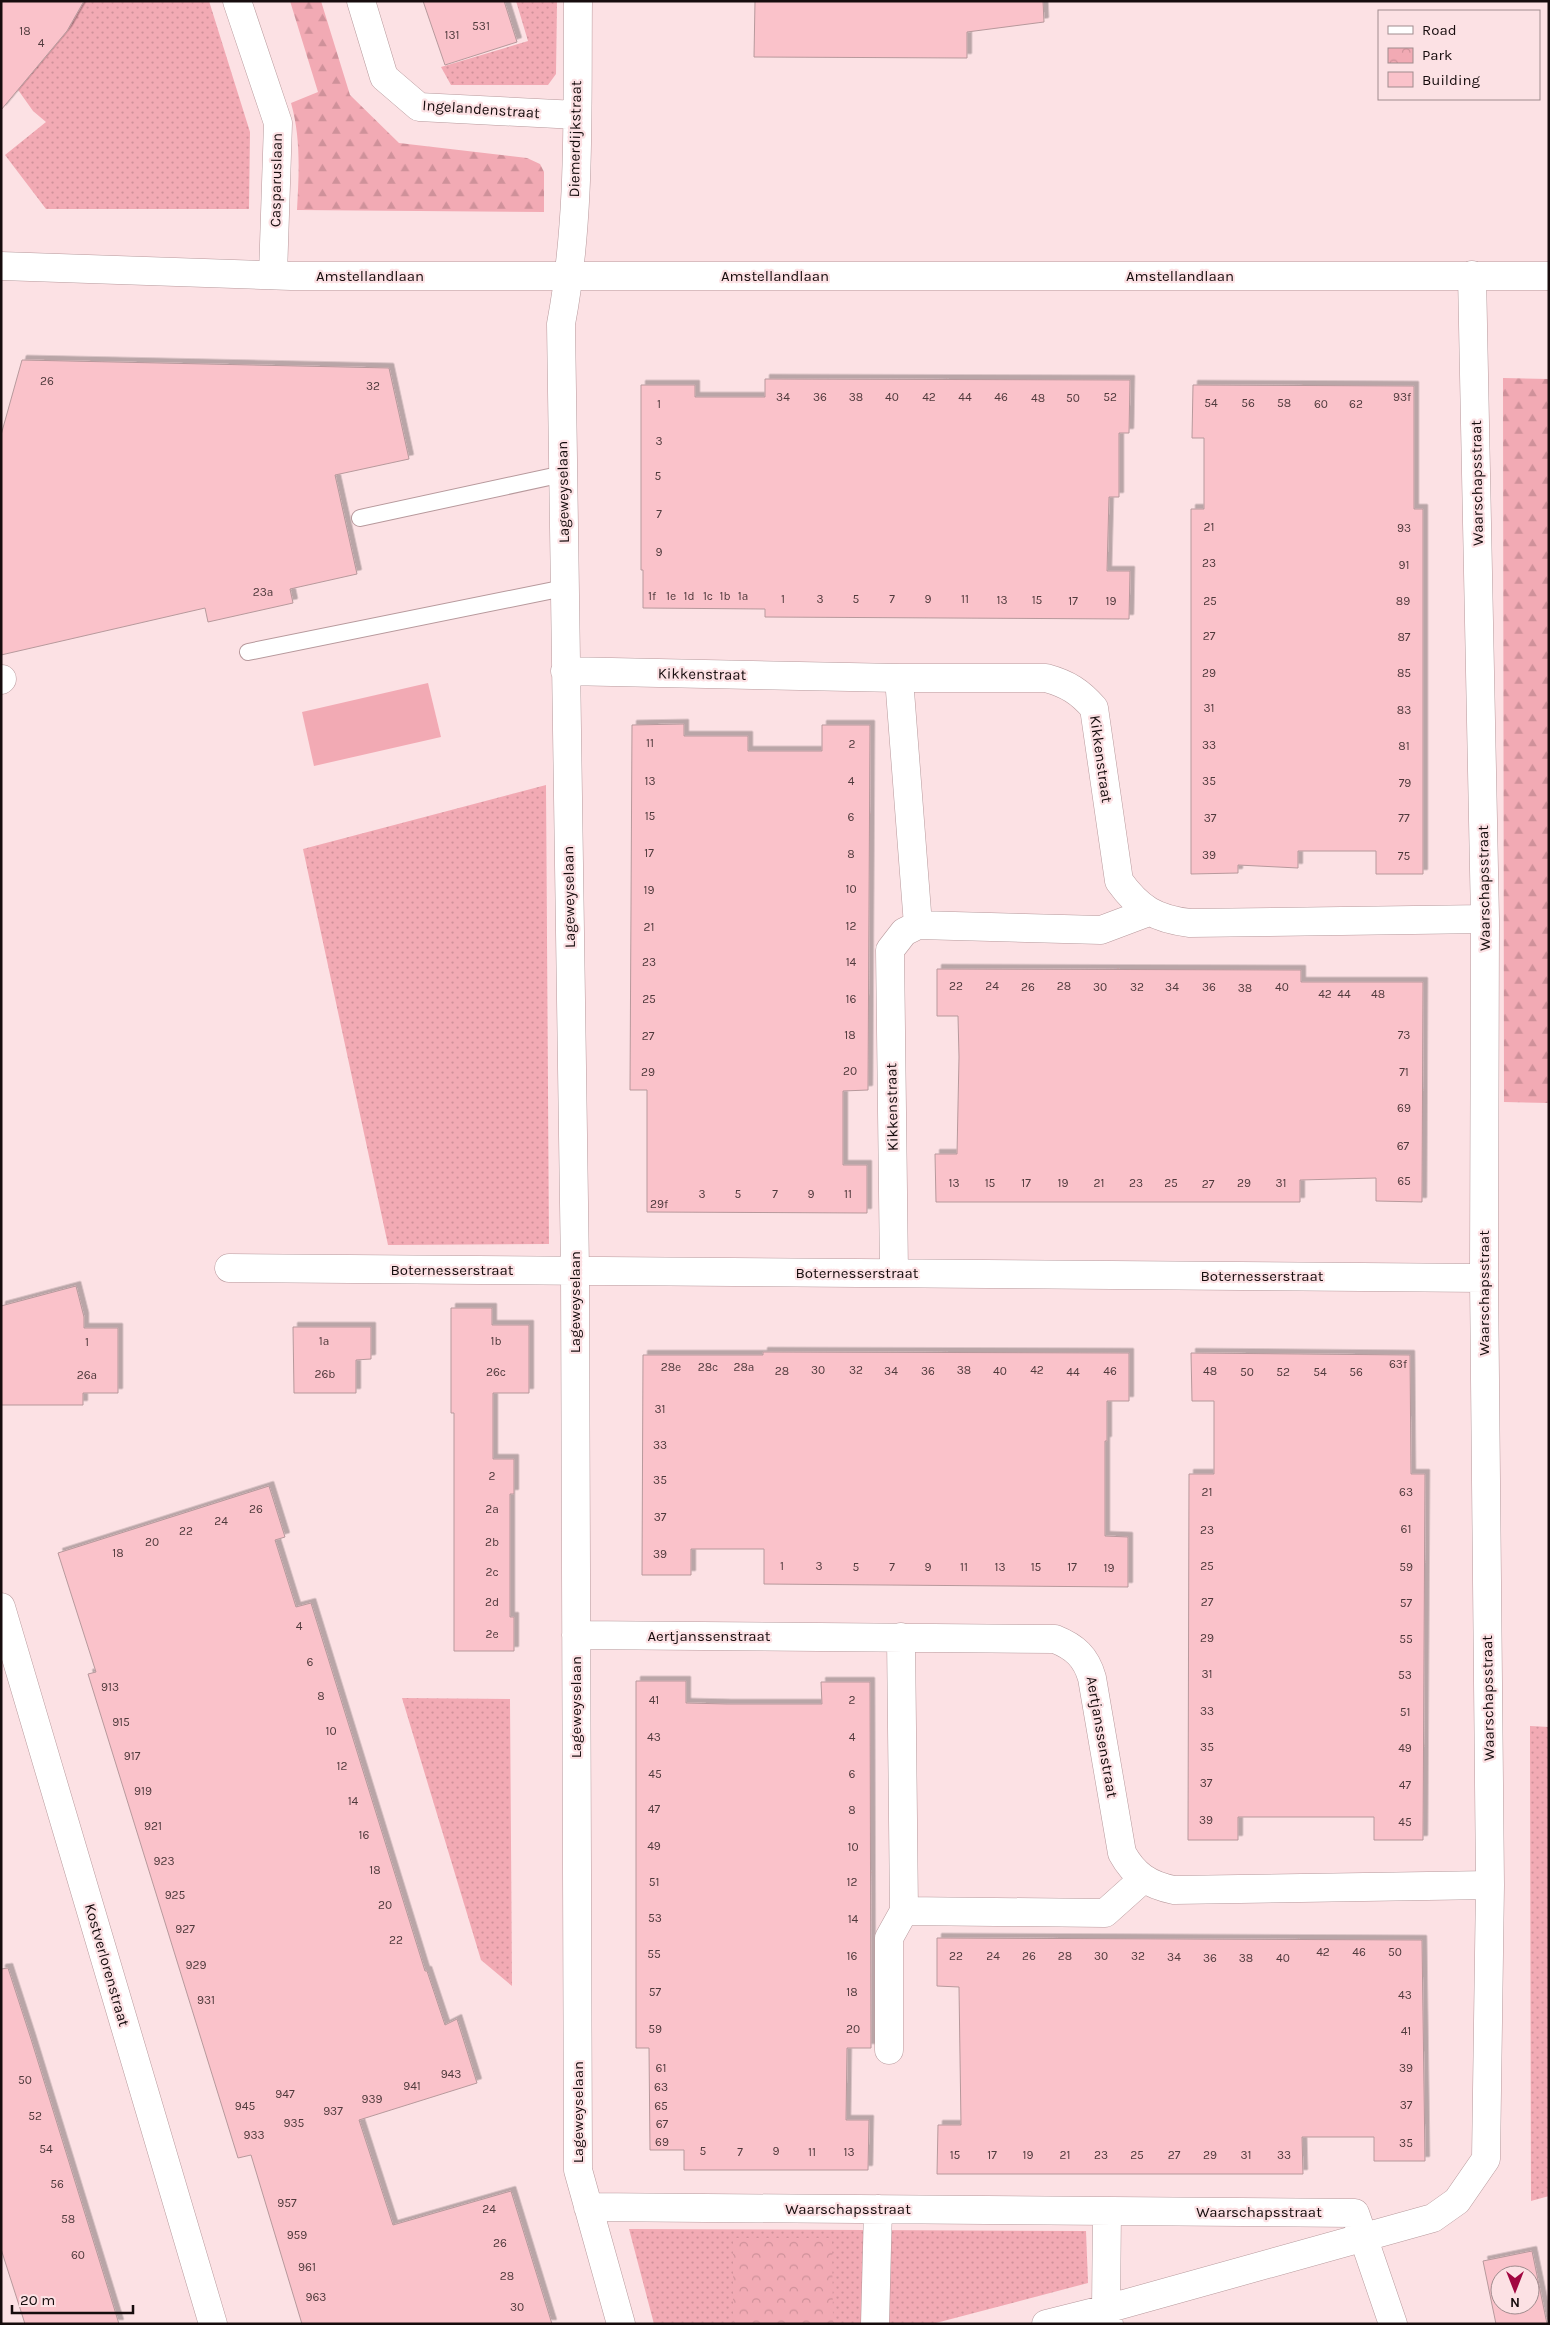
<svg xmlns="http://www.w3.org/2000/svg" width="1550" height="2325" font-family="Karla,sans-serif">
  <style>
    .grass { fill: url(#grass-dots) }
    .forest { fill: url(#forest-firs) }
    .park { fill: url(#park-crowns) }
    .garden { fill: #f2aab4 }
    .building { fill: #fac2ca; stroke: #b7999c; fill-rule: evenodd; filter: url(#shadow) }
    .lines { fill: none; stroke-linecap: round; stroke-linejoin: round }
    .lane-casing { stroke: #b7999c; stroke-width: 18 }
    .street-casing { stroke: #b7999c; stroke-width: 29 }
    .secondary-casing { stroke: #b7999c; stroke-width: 29 }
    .lane { stroke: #fff; stroke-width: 16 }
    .street { stroke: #fff; stroke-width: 28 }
    .secondary { stroke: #fff; stroke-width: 28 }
    .labels { text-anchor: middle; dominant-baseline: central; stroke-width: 4.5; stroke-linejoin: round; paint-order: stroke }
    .number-label { font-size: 12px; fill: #4f3a3c }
    .street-label { font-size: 15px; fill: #160c0d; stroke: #fce1e4 }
  </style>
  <defs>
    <pattern id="grass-dots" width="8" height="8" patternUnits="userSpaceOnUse" patternTransform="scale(1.25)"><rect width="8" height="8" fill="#f2aab4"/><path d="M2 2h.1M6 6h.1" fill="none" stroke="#cf919a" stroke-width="1.8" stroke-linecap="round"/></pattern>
    <pattern id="forest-firs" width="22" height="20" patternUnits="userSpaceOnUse" patternTransform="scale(1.25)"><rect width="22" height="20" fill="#f2aab4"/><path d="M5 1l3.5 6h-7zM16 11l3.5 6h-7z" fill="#cf919a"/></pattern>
    <pattern id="park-crowns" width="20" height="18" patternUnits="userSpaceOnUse" patternTransform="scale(1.25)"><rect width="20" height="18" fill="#f2aab4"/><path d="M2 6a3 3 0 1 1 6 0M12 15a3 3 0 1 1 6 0" fill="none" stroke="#cf919a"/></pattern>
    <filter id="shadow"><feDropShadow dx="4.5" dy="-4.5" stdDeviation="0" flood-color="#0004"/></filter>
  </defs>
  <rect width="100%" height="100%" fill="#fce1e4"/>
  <!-- grass -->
  <path class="grass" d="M84,1H209L250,132L249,209H46L5,155L46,122L33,111L16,87C44,62 66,34 84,1Z
    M516,1H557L556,74L548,85H451L441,67L528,41Z
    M546,785L549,1244L388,1245L303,849Z
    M402,1698L510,1699L512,1986L481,1960Z
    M1530,1726L1549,1727V2196L1531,2201Z
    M629,2229L1086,2231L1088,2283L932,2324H654Z"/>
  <!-- forest -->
  <path class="forest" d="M290,1H321L350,95L399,143L527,158L540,164L544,172V212L297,210C299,173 301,138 291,103L318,92Z
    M1503,378L1549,379V1103L1504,1102Z"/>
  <!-- park -->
  <path class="park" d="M733,2238H832L833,2324H733Z"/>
  <!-- garden -->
  <path class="garden" d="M428,683L441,737L314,766L302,712Z"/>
  <!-- building -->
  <path class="building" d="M1,1H84L67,31L1,110Z
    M423,1H504L517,42L445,65Z
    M755,1H1043L1044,22L967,32V58L754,57Z
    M22,360L389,368L409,459L335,475L357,574L290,589L293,603L208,622L205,608L1,655V435Z
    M765,379L1130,380L1129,433H1119V497H1109L1107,571H1130L1129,619L765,617V609L643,608V570H641V385H695V397H765Z
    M1193,385L1414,386V509H1423V874H1376V851H1298V868L1238,865V873L1191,874V509H1204V438H1192Z
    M684,724V736H748V751H822V725H870L868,1090L843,1091V1165H867V1213L647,1212V1090H630L632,725Z
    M937,969L1301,970V982H1423L1422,1202L1376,1201V1178L1300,1180V1202H936L935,1154H957L959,1057L958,1016H937Z
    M76,1286L84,1317V1328H118V1393H83V1405H1V1306Z
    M451,1308H492V1325H529V1393H493V1459H514V1494H510V1617H514V1651H454V1413H451Z
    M293,1327H371V1359L356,1360V1393H294Z
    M763,1352L1129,1353V1401H1107V1441H1105V1536L1128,1537V1587L764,1584V1549H691V1575H642L643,1355H763Z
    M1191,1353L1410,1355L1411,1474H1425L1423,1840H1374V1817H1238V1840H1188L1189,1474H1214V1401H1192Z
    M269,1486L285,1537L275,1540L296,1607L311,1603L425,1971H427L445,2025L457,2019L477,2083L359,2120L393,2225L511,2191L552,2324H302L251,2155L238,2158L88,1674L96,1672L58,1553Z
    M636,1681H686V1703L727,1704H822L821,1682H870L871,2048H847L846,2120H869L868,2170H684V2150H650L649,2048H636Z
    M937,1938L1422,1940L1425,2161H1374V2137H1302L1303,2174H937L938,2125H961L959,1987L937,1986Z
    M8,1968L31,2039L119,2324H25L18,2302L1,2249V1969Z
    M1532,2251L1547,2324H1496L1483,2261ZM1500,2275H1530V2305H1500Z"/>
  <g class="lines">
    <defs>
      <path id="lane" d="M360,518L563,474
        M248,652L564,588"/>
      <path id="street" d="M237,1L278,123L273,275
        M361,1L384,77L419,107L577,115
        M578,1C577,109 581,218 561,324L575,1270L578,2170L621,2324
        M565,671L899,678H1046C1068,684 1080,692 1094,708L1119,881C1139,909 1156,919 1190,923L1485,919
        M899,678L918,925
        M1,680L2,679
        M229,1268L1484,1278
        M894,1273L890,950L904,932L918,925L1101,930L1149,912
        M1,1607L213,2324
        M576,1635L1055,1639C1075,1647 1086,1657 1092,1678L1122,1853C1134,1875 1149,1885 1174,1890L1490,1885
        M901,1637L904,1911
        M889,2050V1938L904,1911L1105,1913L1143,1879
        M588,2207L1355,2213L1393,2324
        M1107,2211L1106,2309L1109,2324
        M875,2324L878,2209
        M1046,2324L1106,2309L1433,2218L1457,2201L1486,2159L1490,1885L1484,1278L1485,919L1472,275"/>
      <path id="secondary" d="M1,266L291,276H1549"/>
    </defs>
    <!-- lane casing -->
    <use href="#lane" class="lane-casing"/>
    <!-- street casing -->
    <use href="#street" class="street-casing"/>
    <!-- secondary casing -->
    <use href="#secondary" class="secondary-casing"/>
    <!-- lane -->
    <use href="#lane" class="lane"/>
    <!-- street -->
    <use href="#street" class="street"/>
    <!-- secondary -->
    <use href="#secondary" class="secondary"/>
  </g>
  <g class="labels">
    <!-- number labels -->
    <g class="number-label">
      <text x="481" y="26">531</text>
      <text x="25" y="31">18</text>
      <text x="452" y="35">131</text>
      <text x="41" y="43">4</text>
      <text x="47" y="381">26</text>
      <text x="373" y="386">32</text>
      <text x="783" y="397">34</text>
      <text x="820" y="397">36</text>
      <text x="856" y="397">38</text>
      <text x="892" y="397">40</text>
      <text x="929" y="397">42</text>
      <text x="965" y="397">44</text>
      <text x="1001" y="397">46</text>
      <text x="1110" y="397">52</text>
      <text x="1402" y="397">93f</text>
      <text x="1038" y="398">48</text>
      <text x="1073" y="398">50</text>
      <text x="1211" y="403">54</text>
      <text x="1248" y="403">56</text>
      <text x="1284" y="403">58</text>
      <text x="659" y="404">1</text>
      <text x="1321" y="404">60</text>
      <text x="1356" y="404">62</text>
      <text x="659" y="441">3</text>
      <text x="658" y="476">5</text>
      <text x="659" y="514">7</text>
      <text x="1209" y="527">21</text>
      <text x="1404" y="528">93</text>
      <text x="659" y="552">9</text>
      <text x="1209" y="563">23</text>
      <text x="1404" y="565">91</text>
      <text x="263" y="592">23a</text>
      <text x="652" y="596">1f</text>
      <text x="671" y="596">1e</text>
      <text x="689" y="596">1d</text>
      <text x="708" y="596">1c</text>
      <text x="725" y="596">1b</text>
      <text x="743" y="596">1a</text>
      <text x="783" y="599">1</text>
      <text x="820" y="599">3</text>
      <text x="856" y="599">5</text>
      <text x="892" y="599">7</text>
      <text x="928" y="599">9</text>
      <text x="965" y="599">11</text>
      <text x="1002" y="600">13</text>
      <text x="1037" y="600">15</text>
      <text x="1073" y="601">17</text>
      <text x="1111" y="601">19</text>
      <text x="1210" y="601">25</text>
      <text x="1403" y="601">89</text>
      <text x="1209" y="636">27</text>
      <text x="1404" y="637">87</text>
      <text x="1209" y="673">29</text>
      <text x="1404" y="673">85</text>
      <text x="1209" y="708">31</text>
      <text x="1404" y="710">83</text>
      <text x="650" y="743">11</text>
      <text x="852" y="744">2</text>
      <text x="1209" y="745">33</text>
      <text x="1404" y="746">81</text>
      <text x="650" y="781">13</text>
      <text x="851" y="781">4</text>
      <text x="1209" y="781">35</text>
      <text x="1405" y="783">79</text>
      <text x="650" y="816">15</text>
      <text x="851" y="817">6</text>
      <text x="1210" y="818">37</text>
      <text x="1404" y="818">77</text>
      <text x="649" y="853">17</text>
      <text x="851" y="854">8</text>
      <text x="1209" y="855">39</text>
      <text x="1404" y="856">75</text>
      <text x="851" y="889">10</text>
      <text x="649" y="890">19</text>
      <text x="851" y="926">12</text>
      <text x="649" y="927">21</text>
      <text x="649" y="962">23</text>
      <text x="851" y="962">14</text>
      <text x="956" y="986">22</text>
      <text x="992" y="986">24</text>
      <text x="1064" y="986">28</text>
      <text x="1028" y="987">26</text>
      <text x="1100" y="987">30</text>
      <text x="1137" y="987">32</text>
      <text x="1172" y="987">34</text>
      <text x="1209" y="987">36</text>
      <text x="1282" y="987">40</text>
      <text x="1245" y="988">38</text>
      <text x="1325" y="994">42</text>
      <text x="1344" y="994">44</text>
      <text x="1378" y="994">48</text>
      <text x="649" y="999">25</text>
      <text x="851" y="999">16</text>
      <text x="850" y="1035">18</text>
      <text x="1404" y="1035">73</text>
      <text x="648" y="1036">27</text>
      <text x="850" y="1071">20</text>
      <text x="648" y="1072">29</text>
      <text x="1404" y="1072">71</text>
      <text x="1404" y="1108">69</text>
      <text x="1403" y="1146">67</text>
      <text x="1404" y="1181">65</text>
      <text x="954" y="1183">13</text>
      <text x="990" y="1183">15</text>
      <text x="1026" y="1183">17</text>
      <text x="1063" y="1183">19</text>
      <text x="1099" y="1183">21</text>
      <text x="1136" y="1183">23</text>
      <text x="1171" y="1183">25</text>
      <text x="1244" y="1183">29</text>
      <text x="1281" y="1183">31</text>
      <text x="1208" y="1184">27</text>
      <text x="702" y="1194">3</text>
      <text x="738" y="1194">5</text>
      <text x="775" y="1194">7</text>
      <text x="811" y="1194">9</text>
      <text x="848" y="1194">11</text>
      <text x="659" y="1204">29f</text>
      <text x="324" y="1341">1a</text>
      <text x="496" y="1341">1b</text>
      <text x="87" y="1342">1</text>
      <text x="1398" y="1364">63f</text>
      <text x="671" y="1367">28e</text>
      <text x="708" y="1367">28c</text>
      <text x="744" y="1367">28a</text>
      <text x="818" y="1370">30</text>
      <text x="856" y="1370">32</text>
      <text x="964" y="1370">38</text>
      <text x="1037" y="1370">42</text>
      <text x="782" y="1371">28</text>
      <text x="891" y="1371">34</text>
      <text x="928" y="1371">36</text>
      <text x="1000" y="1371">40</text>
      <text x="1110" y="1371">46</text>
      <text x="1210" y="1371">48</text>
      <text x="496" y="1372">26c</text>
      <text x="1073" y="1372">44</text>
      <text x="1247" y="1372">50</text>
      <text x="1283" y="1372">52</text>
      <text x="1320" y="1372">54</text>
      <text x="1356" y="1372">56</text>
      <text x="325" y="1374">26b</text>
      <text x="87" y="1375">26a</text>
      <text x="660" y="1409">31</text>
      <text x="660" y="1445">33</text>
      <text x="492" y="1476">2</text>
      <text x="660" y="1480">35</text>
      <text x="1207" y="1492">21</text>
      <text x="1406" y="1492">63</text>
      <text x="256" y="1509">26</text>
      <text x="492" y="1509">2a</text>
      <text x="660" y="1517">37</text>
      <text x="221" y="1521">24</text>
      <text x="1406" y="1529">61</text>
      <text x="1207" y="1530">23</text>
      <text x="186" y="1531">22</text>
      <text x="152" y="1542">20</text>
      <text x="492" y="1542">2b</text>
      <text x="118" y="1553">18</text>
      <text x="660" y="1554">39</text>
      <text x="782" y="1566">1</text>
      <text x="819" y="1566">3</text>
      <text x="1207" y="1566">25</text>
      <text x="856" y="1567">5</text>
      <text x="892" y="1567">7</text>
      <text x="928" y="1567">9</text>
      <text x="964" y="1567">11</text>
      <text x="1000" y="1567">13</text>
      <text x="1036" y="1567">15</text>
      <text x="1072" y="1567">17</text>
      <text x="1406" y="1567">59</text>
      <text x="1109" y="1568">19</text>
      <text x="492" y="1572">2c</text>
      <text x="492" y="1602">2d</text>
      <text x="1207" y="1602">27</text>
      <text x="1406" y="1603">57</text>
      <text x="299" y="1626">4</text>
      <text x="492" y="1634">2e</text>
      <text x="1207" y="1638">29</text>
      <text x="1406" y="1639">55</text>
      <text x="310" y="1662">6</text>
      <text x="1207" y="1674">31</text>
      <text x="1405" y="1675">53</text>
      <text x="110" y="1687">913</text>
      <text x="321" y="1696">8</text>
      <text x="654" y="1700">41</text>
      <text x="852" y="1700">2</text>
      <text x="1207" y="1711">33</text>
      <text x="1405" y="1712">51</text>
      <text x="121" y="1722">915</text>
      <text x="331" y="1731">10</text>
      <text x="654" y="1737">43</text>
      <text x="852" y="1737">4</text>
      <text x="1207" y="1747">35</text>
      <text x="1405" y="1748">49</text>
      <text x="132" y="1756">917</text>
      <text x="342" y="1766">12</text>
      <text x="655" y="1774">45</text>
      <text x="852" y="1774">6</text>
      <text x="1206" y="1783">37</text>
      <text x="1405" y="1785">47</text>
      <text x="143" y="1791">919</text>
      <text x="353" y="1801">14</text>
      <text x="654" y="1809">47</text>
      <text x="852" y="1810">8</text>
      <text x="1206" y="1820">39</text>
      <text x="1405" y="1822">45</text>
      <text x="153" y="1826">921</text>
      <text x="364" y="1835">16</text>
      <text x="654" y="1846">49</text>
      <text x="853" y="1847">10</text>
      <text x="164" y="1861">923</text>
      <text x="375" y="1870">18</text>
      <text x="654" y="1882">51</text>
      <text x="852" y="1882">12</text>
      <text x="175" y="1895">925</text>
      <text x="385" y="1905">20</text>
      <text x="655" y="1918">53</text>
      <text x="853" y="1919">14</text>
      <text x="185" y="1929">927</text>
      <text x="396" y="1940">22</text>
      <text x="1323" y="1952">42</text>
      <text x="1359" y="1952">46</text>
      <text x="1395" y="1952">50</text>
      <text x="654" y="1954">55</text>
      <text x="852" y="1956">16</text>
      <text x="956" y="1956">22</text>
      <text x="993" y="1956">24</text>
      <text x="1029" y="1956">26</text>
      <text x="1065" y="1956">28</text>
      <text x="1101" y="1956">30</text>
      <text x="1138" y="1956">32</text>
      <text x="1174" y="1957">34</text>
      <text x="1210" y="1958">36</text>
      <text x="1246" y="1958">38</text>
      <text x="1283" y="1958">40</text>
      <text x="196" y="1965">929</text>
      <text x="655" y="1992">57</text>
      <text x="852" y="1992">18</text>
      <text x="1405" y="1995">43</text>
      <text x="206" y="2000">931</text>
      <text x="655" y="2029">59</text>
      <text x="853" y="2029">20</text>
      <text x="1406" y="2031">41</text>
      <text x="661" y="2068">61</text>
      <text x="1406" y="2068">39</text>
      <text x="451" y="2074">943</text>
      <text x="25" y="2080">50</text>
      <text x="412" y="2086">941</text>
      <text x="661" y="2087">63</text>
      <text x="285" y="2094">947</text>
      <text x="372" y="2099">939</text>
      <text x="1406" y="2105">37</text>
      <text x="245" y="2106">945</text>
      <text x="661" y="2106">65</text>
      <text x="333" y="2111">937</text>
      <text x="35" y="2116">52</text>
      <text x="294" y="2123">935</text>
      <text x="662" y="2124">67</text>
      <text x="254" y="2135">933</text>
      <text x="662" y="2142">69</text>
      <text x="1406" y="2143">35</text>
      <text x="46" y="2149">54</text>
      <text x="703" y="2151">5</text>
      <text x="776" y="2151">9</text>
      <text x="740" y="2152">7</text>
      <text x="812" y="2152">11</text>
      <text x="849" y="2152">13</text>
      <text x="955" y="2155">15</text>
      <text x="992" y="2155">17</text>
      <text x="1028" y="2155">19</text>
      <text x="1065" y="2155">21</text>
      <text x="1101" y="2155">23</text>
      <text x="1137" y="2155">25</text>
      <text x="1174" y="2155">27</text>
      <text x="1210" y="2155">29</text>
      <text x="1246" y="2155">31</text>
      <text x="1284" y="2155">33</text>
      <text x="57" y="2184">56</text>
      <text x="287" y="2203">957</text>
      <text x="489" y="2209">24</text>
      <text x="68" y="2219">58</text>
      <text x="297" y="2235">959</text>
      <text x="500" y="2243">26</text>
      <text x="78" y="2255">60</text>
      <text x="307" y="2267">961</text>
      <text x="507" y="2276">28</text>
      <text x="316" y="2297">963</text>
      <text x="517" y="2307">30</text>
    </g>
    <!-- street labels -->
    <g class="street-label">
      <text transform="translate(481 109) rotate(4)">Ingelandenstraat</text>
      <text transform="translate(575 139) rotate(-89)">Diemerdijkstraat</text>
      <text transform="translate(276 180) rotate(-89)">Casparuslaan</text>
      <text x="370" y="276">Amstellandlaan</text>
      <text x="775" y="276">Amstellandlaan</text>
      <text x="1180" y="276">Amstellandlaan</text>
      <text transform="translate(1477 483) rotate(-91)">Waarschapsstraat</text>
      <text transform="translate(563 492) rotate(-91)">Lageweyselaan</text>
      <text transform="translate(702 674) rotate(1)">Kikkenstraat</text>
      <text transform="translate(1101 759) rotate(82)">Kikkenstraat</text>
      <text transform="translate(1484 888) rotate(-91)">Waarschapsstraat</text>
      <text transform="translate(569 897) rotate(-91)">Lageweyselaan</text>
      <text transform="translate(892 1107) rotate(-91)">Kikkenstraat</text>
      <text x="452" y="1270">Boternesserstraat</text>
      <text x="857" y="1273">Boternesserstraat</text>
      <text x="1262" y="1276">Boternesserstraat</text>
      <text transform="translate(1484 1293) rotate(-90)">Waarschapsstraat</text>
      <text transform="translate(575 1302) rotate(-90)">Lageweyselaan</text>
      <text x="709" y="1636">Aertjanssenstraat</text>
      <text transform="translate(1488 1698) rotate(-91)">Waarschapsstraat</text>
      <text transform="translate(576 1707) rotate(-90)">Lageweyselaan</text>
      <text transform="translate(1102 1737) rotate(80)">Aertjanssenstraat</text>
      <text transform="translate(107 1965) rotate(74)">Kostverlorenstraat</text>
      <text transform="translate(578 2112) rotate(-90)">Lageweyselaan</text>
      <text x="848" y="2209">Waarschapsstraat</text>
      <text x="1259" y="2212">Waarschapsstraat</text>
    </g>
  </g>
  <!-- border -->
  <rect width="1550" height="2325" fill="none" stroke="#160c0d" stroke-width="5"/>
  <!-- legend -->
  <rect x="1378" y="10" width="162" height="90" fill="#fce1e4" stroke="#a08c8e"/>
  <rect x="1388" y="26" width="25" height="8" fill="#ffffff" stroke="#a08c8e"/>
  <text x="1422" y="35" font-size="15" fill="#160c0d">Road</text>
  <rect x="1388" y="48" width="25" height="15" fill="url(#park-crowns)" stroke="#a08c8e"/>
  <text x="1422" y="60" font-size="15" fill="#160c0d">Park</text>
  <rect x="1388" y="72" width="25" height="15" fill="#fac2ca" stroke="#a08c8e"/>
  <text x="1422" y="85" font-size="15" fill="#160c0d">Building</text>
  <!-- north arrow -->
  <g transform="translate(1515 2290) rotate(180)"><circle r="24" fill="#fce1e4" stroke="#a08c8e"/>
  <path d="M0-4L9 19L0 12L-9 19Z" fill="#a20741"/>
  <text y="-8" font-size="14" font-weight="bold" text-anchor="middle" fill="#160c0d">N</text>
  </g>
  <!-- scale -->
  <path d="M12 2305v8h121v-8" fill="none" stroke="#160c0d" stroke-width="2.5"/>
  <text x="20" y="2305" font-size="15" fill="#160c0d" stroke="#fce1e4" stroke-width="4" paint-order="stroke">20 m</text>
</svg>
